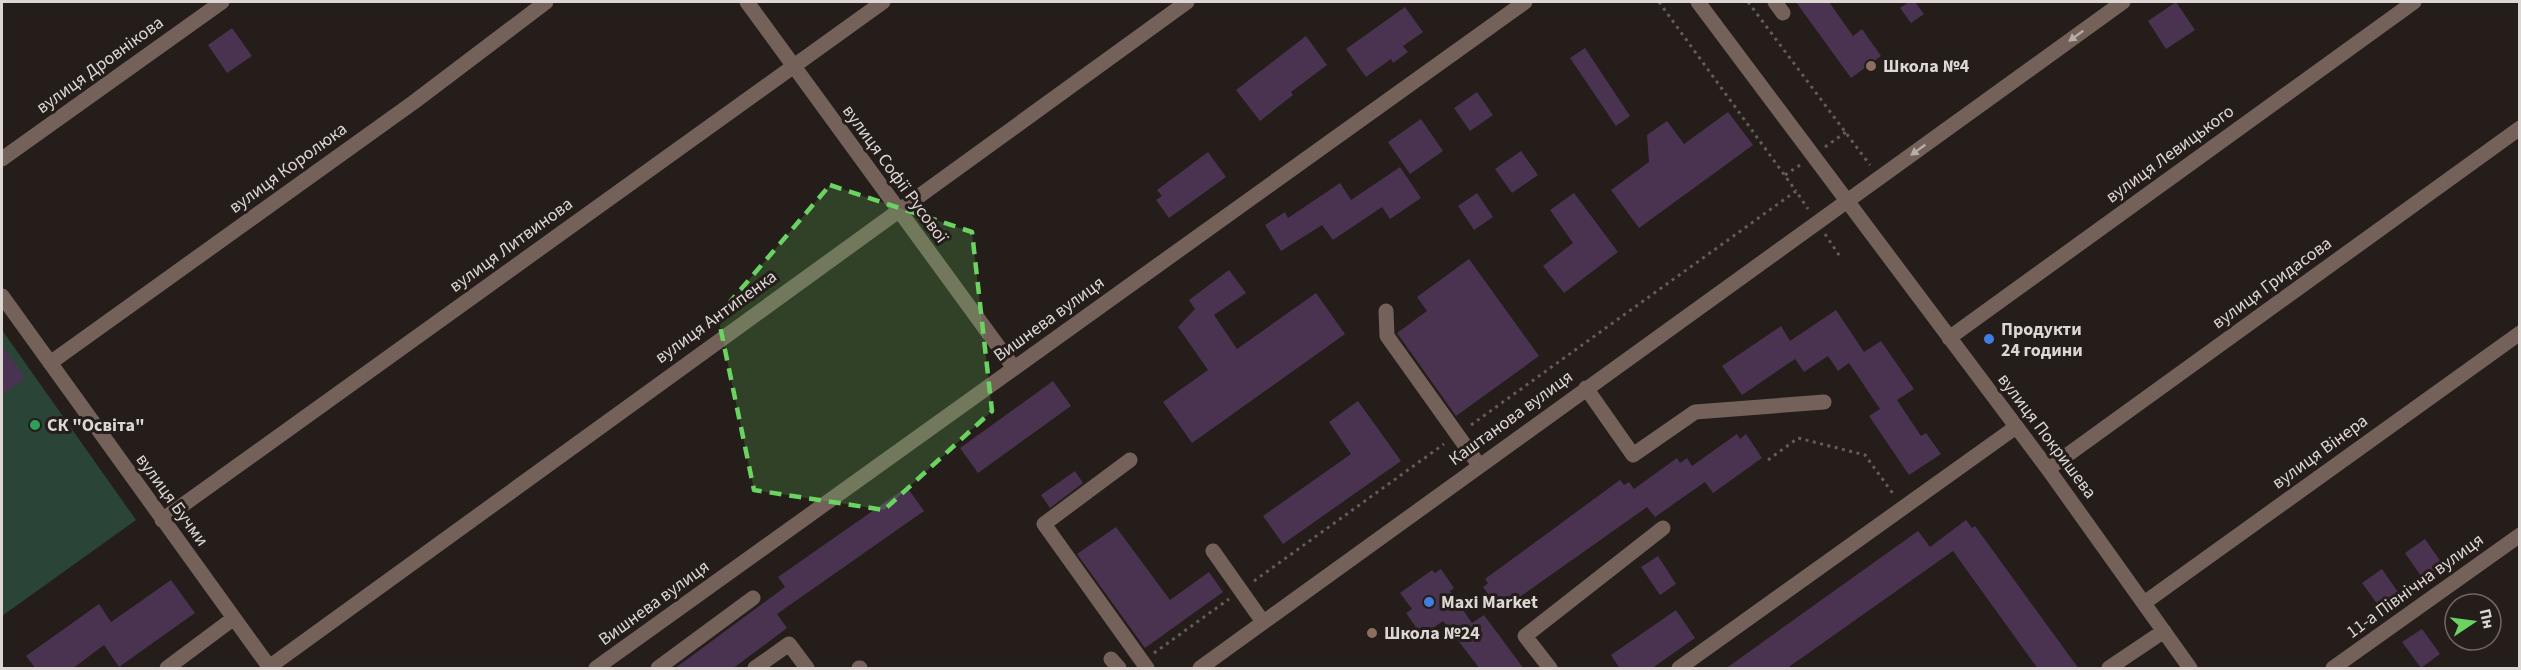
<svg xmlns="http://www.w3.org/2000/svg" width="2521" height="670" font-family="'Source Sans 3',sans-serif">
  <style>
    .green { fill: #2a4537 }
    .building { fill: #4a3351 }
    .lines { fill: none; stroke-linecap: round; stroke-linejoin: round }
    .path { stroke: #635c5a; stroke-width: 3; stroke-dasharray: 3 4.5; stroke-linecap: butt }
    .minor { stroke: #74625a; stroke-width: 15 }
    .oneway { fill: #b8aeaa }
    .marked { fill: #6bd362; fill-opacity: 0.2; stroke: #6bd362; stroke-width: 4.5; stroke-dasharray: 12 8; stroke-linejoin: round }
    .education-dot { fill: #8d6e63; stroke: #241d1a; stroke-width: 2 }
    .shop-dot { fill: #3f7fe0; stroke: #241d1a; stroke-width: 2 }
    .leisure-dot { fill: #2e9e5b; stroke: #241d1a; stroke-width: 2 }
    .labels { text-anchor: middle; dominant-baseline: central; stroke-width: 6; stroke-linejoin: round; paint-order: stroke }
    .street-label { font-size: 18px; fill: #dcd7d5; stroke: #241d1a }
    .poi-label { font-size: 18px; font-weight: bold; fill: #dcd7d5; stroke: #241d1a; text-anchor: start }
  </style>
  <rect width="100%" height="100%" fill="#241d1a"/>
  <!-- green -->
  <path class="green" d="M2,330L136,520L2,616Z"/>
  <!-- building -->
  <path class="building" d="M1796,2H1829L1853,36L1862,29L1881,56L1851,78Z
    M1909,2H1915L1924,14L1911,23L1900,8Z
    M2176,2L2195,30L2166,49L2148,21Z
    M1405,7L1423,32L1403,46L1408,52L1393,63L1391,59L1366,77L1346,49Z
    M232,28L252,56L227,73L208,45Z
    M1306,36L1327,65L1291,92L1293,95L1260,121L1236,90Z
    M1585,48L1630,116L1616,126L1570,58Z
    M1477,92L1493,115L1470,131L1454,108Z
    M1728,112L1753,145L1639,228L1611,190L1649,162L1647,135L1667,121L1684,144Z
    M1421,119L1443,151L1410,174L1388,142Z
    M1521,151L1538,175L1512,193L1495,169Z
    M1208,152L1226,177L1169,218L1156,200L1162,196L1157,190Z
    M1400,167L1421,198L1390,219L1382,207L1333,240L1322,225L1281,251L1265,225L1285,212L1288,218L1340,183L1351,200Z
    M1477,193L1493,217L1474,230L1458,206Z
    M1574,193L1618,252L1564,293L1543,266L1573,243L1550,210Z
    M1469,259L1539,356L1456,416L1397,333L1427,311L1417,297Z
    M1229,270L1246,293L1214,315L1237,349L1316,293L1345,334L1192,443L1163,402L1208,370L1178,327L1195,309L1189,300Z
    M1836,310L1864,352L1881,341L1914,389L1897,400L1921,436L1926,433L1941,454L1909,475L1869,416L1880,409L1849,363L1838,371L1828,356L1804,372L1795,359L1742,395L1722,366L1781,326L1790,341Z
    M2,345L25,378L2,395Z
    M1053,381L1071,406L978,473L960,448Z
    M1358,401L1401,461L1283,544L1263,516L1351,454L1329,422Z
    M1737,434L1740,439L1746,434L1762,458L1713,493L1705,482L1655,517L1647,507L1500,611L1483,587L1488,583L1485,579L1620,480L1624,485L1629,482L1634,489L1677,458L1680,463L1687,458L1692,466Z
    M1075,471L1083,483L1050,508L1041,495Z
    M907,487L924,511L777,614L787,628L732,669H674L785,587L778,577Z
    M1966,520L1972,528L1975,526L2079,669H2038L1953,551L1786,669H1725L1918,531L1930,547Z
    M1116,527L1170,600L1209,572L1223,592L1145,648L1077,554Z
    M2425,539L2443,565L2423,579L2405,553Z
    M1658,556L1676,584L1660,595L1641,567Z
    M1441,569L1454,588L1450,591L1472,623L1484,615L1524,669H1480L1443,621L1422,636L1406,613L1412,609L1400,593L1432,570L1435,573Z
    M2382,569L2400,595L2381,609L2362,583Z
    M171,580L195,613L119,667L104,645L72,669H36L26,656L99,604L111,622Z
    M1676,610L1695,638L1651,669H1620L1611,655Z
    M2422,629L2440,654L2421,668L2402,642Z"/>
  <g class="lines">
    <!-- path -->
    <path class="path" d="M1659,2L1796,191
      M1748,2L1870,165
      M1825,147L1846,132
      M1785,175L1800,165
      M1825,234L1841,258
      M1471,425L1796,191L1808,209
      M1768,460L1798,438L1865,455L1894,495
      M1254,581L1444,444
      M1154,653L1229,599"/>
    <!-- minor -->
    <path class="minor" d="M747,2L1014,368
      M1698,2L2048,469L2190,668
      M1775,2L1783,13
      M2,159L222,2
      M2,296L270,668
      M1386,311L1387,336L1479,465
      M1949,338L2414,2
      M50,363L414,102L546,2
      M1586,388L1633,455L1695,412L1824,402
      M1130,460L1044,524L1147,668
      M2048,469L2520,128
      M162,520L883,2
      M1213,551L1263,622
      M2144,603L2520,333
      M1111,659L1119,668
      M269,667L1187,2
      M167,668L234,618
      M596,668L1525,2
      M658,668L753,598
      M755,668L789,644L807,668
      M859,668H860
      M1200,668L2123,2
      M1550,668L1525,636L1663,528
      M1679,668L2016,427
      M2109,668L2164,631
      M2333,668L2520,535"/>
  </g>
  <!-- one-way arrows -->
  <defs><path id="oneway-solid" d="M-6-.8H1V-3.2L6.5 0L1 3.2V.8H-6Z" transform="scale(1.5)"/></defs>
  <g class="oneway">
    <use href="#oneway-solid" transform="translate(2076 36) rotate(144)"/>
    <use href="#oneway-solid" transform="translate(1918 150) rotate(144)"/>
  </g>
  <!-- marked area -->
  <path class="marked" d="M830,185L972,232L992,411L884,510L754,490L718,316Z"/>
  <!-- markers -->
  <g class="education-dot">
    <circle cx="1871" cy="66" r="6"/>
    <circle cx="1372" cy="633" r="6"/>
  </g>
  <g class="shop-dot">
    <circle cx="1989" cy="339" r="6"/>
    <circle cx="1429" cy="602" r="6"/>
  </g>
  <circle class="leisure-dot" cx="35" cy="425" r="6"/>
  <g class="labels">
    <!-- street labels -->
    <g class="street-label">
      <text transform="translate(100 65) rotate(-36)">вулиця Дровнікова</text>
      <text transform="translate(2170 154) rotate(-36)">вулиця Левицького</text>
      <text transform="translate(288 168) rotate(-36)">вулиця Королюка</text>
      <text transform="translate(895 174) rotate(54)">вулиця Софії Русової</text>
      <text transform="translate(511 245) rotate(-36)">вулиця Литвинова</text>
      <text transform="translate(2272 283) rotate(-36)">вулиця Гридасова</text>
      <text transform="translate(716 317) rotate(-36)">вулиця Антипенка</text>
      <text transform="translate(1049 319) rotate(-36)">Вишнева вулиця</text>
      <text transform="translate(1511 418) rotate(-36)">Каштанова вулиця</text>
      <text transform="translate(2047 436) rotate(53)">вулиця Покришева</text>
      <text transform="translate(2320 452) rotate(-36)">вулиця Вінера</text>
      <text transform="translate(172 500) rotate(54)">вулиця Бучми</text>
      <text transform="translate(2415 586) rotate(-36)">11-а Північна вулиця</text>
      <text transform="translate(654 603) rotate(-36)">Вишнева вулиця</text>
    </g>
    <!-- poi labels -->
    <g class="poi-label">
      <text x="1883" y="66">Школа №4</text>
      <text x="2001" y="329">Продукти<tspan x="2001" dy="21">24 години</tspan></text>
      <text x="47" y="425">СК "Освіта"</text>
      <text x="1441" y="602">Maxi Market</text>
      <text x="1384" y="633">Школа №24</text>
    </g>
  </g>
  <!-- border -->
  <rect width="2521" height="670" fill="none" stroke="#dcd7d5" stroke-width="6"/>
  <!-- north arrow -->
  <g transform="translate(2473 622) rotate(77)"><circle r="28" fill="#241d1a" stroke="#6e6765" stroke-width="1.5"/>
  <path d="M0-4.5L10 22L0 15L-10 22Z" fill="#6bd362"/>
  <text y="-9" font-size="16" font-weight="bold" text-anchor="middle" fill="#dcd7d5">Пн</text>
  </g>
</svg>
